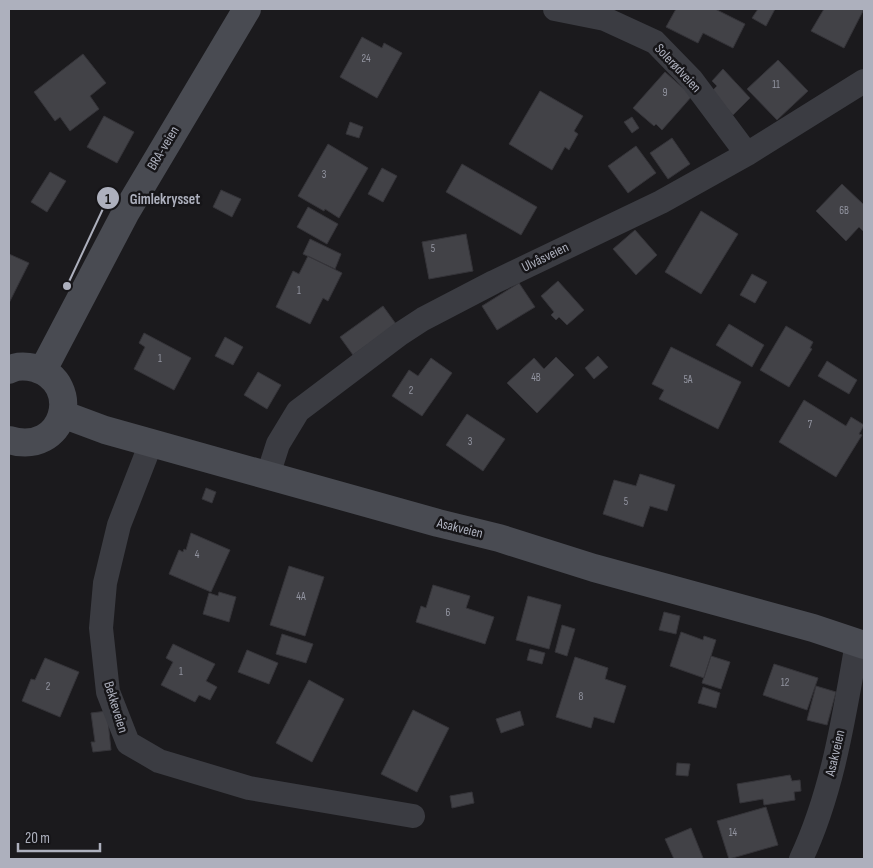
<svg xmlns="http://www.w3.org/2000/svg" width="873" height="868" font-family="'Sofia Sans Condensed',sans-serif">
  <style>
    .building { fill: #424247; stroke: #353439 }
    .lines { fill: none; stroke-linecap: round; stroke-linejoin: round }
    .minor { stroke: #3b3c42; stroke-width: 24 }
    .secondary { stroke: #494b52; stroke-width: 28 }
    .labels { text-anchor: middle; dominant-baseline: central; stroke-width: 5; stroke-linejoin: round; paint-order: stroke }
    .number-label { font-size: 11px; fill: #9294a0 }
    .street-label { font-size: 14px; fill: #adb0bd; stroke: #161518 }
    .leader { fill: none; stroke: #adb0bd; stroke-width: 2 }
    .callout-dot { fill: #adb0bd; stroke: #161518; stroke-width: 2 }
    .mark-label { font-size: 15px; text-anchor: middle; font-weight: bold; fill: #111 }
    .callout-label { font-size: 15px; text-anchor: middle; font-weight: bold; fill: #adb0bd; stroke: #161518; stroke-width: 5; stroke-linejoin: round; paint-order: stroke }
  </style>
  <rect width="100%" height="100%" fill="#1b1a1d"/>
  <!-- building -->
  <path class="building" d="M676,9H715L745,24L733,48L703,33L698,43L666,27Z
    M758,9H775L766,26L752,18Z
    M824,9H864L844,48L811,31Z
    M362,37L382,48L384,43L402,53L377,98L340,77Z
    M83,54L106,83L90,96L99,109L70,131L60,117L55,121L34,92Z
    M778,60L808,91L777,120L747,89Z
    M723,69L750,98L733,115L711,92L717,86L712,81Z
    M665,72L692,96L662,130L656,124L654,126L633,108Z
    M540,91L583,116L574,131L578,134L569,150L565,147L552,170L509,144Z
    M104,116L134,132L117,163L87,147Z
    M632,117L639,128L632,133L624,122Z
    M350,122L363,127L359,138L346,134Z
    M672,138L690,164L668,179L650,153Z
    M328,144L368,168L339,218L325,209L324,211L298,196Z
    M636,146L656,173L628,193L608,166Z
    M462,164L537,207L521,235L446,192Z
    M382,168L397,176L383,202L368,194Z
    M50,172L66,181L47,212L31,202Z
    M842,184L864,205V232L859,227L846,241L816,211Z
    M221,190L241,199L232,217L213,207Z
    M308,207L338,224L327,244L297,227Z
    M701,211L738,234L701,294L665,272Z
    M635,230L657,255L636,275L613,249Z
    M466,234L473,271L429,279L422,242Z
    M310,239L341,254L335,269L303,254Z
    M9,254L29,263L9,303Z
    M308,256L342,273L328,301L323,298L310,324L276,307L293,271L299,274Z
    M752,274L767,282L755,303L740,295Z
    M558,281L584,310L567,325L559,317L556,320L551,315L554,312L541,296Z
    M519,283L535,307L497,330L482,306Z
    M383,306L396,324L353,355L340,337Z
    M729,324L764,345L752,367L716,345Z
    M786,326L813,342L810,348L812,349L789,387L760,370Z
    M144,333L191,358L174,390L134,369L145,347L139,343Z
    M225,337L243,347L233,365L215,356Z
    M671,347L741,382L718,429L659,399L664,390L652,384Z
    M598,356L608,367L594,379L585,368Z
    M556,357L574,375L537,413L507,383L534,358L544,369Z
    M431,358L452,373L422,416L392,396L409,370L418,376Z
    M827,361L857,380L849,394L818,376Z
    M258,372L281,385L267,409L244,395Z
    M804,400L846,426L851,417L864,425L859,434L862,435L836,477L779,442Z
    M467,414L505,439L483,471L446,445Z
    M640,474L675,485L667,511L650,506L643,527L603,514L614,480L636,486Z
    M206,488L216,492L212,503L202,499Z
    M191,533L230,550L211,592L169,574L179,550L183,552L184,549L186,550Z
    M289,566L324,577L305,636L270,625Z
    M433,585L470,596L466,608L494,617L485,644L416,622L421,606L426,608Z
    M219,592L236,597L229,622L203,614L209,593L218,596Z
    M528,596L561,605L549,649L516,640Z
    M664,612L680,616L676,634L659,630Z
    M562,625L575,629L567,656L555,652Z
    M681,632L703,640L704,636L716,640L704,678L670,666Z
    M282,634L313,644L306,663L276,654Z
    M173,644L215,664L206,681L217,687L210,700L199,695L195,702L161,685L173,662L166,658Z
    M530,649L545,653L542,664L527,660Z
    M247,650L278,663L269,684L238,672Z
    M711,656L730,662L721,689L702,683Z
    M575,657L608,668L605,679L626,686L614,723L594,717L591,728L556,717Z
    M45,658L79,672L60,717L22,701L31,679L35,680Z
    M774,664L818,678L807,710L763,695Z
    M309,680L344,699L312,762L276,743Z
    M816,686L836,692L827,725L807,720Z
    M703,687L720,693L716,708L698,703Z
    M413,710L449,728L417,792L381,774Z
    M107,711L111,750L93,752L91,742H95L91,713Z
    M520,711L524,725L501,733L496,719Z
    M677,763L690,764L688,776L676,775Z
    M790,775L792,781L800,780L801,791L794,792L795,800L764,805L763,799L740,803L737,784Z
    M472,792L474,803L452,808L450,796Z
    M766,807L778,845L729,859L717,821Z
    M691,828L703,858L700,859H674L665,839Z"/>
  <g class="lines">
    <!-- minor -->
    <path class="minor" d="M555,9L605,19L655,42L691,79L747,154
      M151,443L119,525L105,583L101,628L108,692L128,743L159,761L249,788L413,816
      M268,475L278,444L298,411L400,334L423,319L494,282L661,202L747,154L864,81
      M801,859C833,791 844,716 857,643"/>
    <!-- secondary -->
    <path class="secondary" d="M9,370C17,365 26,366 35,368C84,383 65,457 9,440
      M43,370L126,212L247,9
      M62,414L105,430L438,523L499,538L594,568L813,628L864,645"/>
  </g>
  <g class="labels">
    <!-- number labels -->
    <g class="number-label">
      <text x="366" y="58">24</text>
      <text x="776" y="84">11</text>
      <text x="665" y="92">9</text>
      <text x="324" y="174">3</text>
      <text x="844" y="210">6B</text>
      <text x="433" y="248">5</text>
      <text x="299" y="290">1</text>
      <text x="160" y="358">1</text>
      <text x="536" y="377">4B</text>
      <text x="688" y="379">5A</text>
      <text x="411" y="390">2</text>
      <text x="810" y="424">7</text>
      <text x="470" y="441">3</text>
      <text x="626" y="501">5</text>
      <text x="197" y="554">4</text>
      <text x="301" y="596">4A</text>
      <text x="448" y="612">6</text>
      <text x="181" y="671">1</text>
      <text x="785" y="682">12</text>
      <text x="48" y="686">2</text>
      <text x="581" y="696">8</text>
      <text x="733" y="832">14</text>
    </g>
    <!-- street labels -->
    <g class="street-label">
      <text transform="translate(678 68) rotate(47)">Solerødveien</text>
      <text transform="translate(163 148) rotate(-59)">BRA-veien</text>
      <text transform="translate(545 257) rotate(-26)">Ulvåsveien</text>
      <text transform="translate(460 528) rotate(14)">Asakveien</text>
      <text transform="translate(116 707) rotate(73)">Bekkeveien</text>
      <text transform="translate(835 753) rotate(-77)">Asakveien</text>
    </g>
  </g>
  <!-- callouts -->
  <path class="leader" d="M67 286L108 198"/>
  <g class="callout-dot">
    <circle cx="67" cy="286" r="5"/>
    <circle cx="108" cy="198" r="12"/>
  </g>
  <g class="mark-label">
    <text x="108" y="204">1</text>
  </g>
  <g class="callout-label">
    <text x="165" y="204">Gimlekrysset</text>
  </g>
  <!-- border -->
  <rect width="873" height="868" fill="none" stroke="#adb0bd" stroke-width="20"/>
  <!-- scale -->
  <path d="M18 843v8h82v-8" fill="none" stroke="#adb0bd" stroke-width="2.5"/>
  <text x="25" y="843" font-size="15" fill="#adb0bd" stroke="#161518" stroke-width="4" paint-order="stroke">20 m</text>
</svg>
